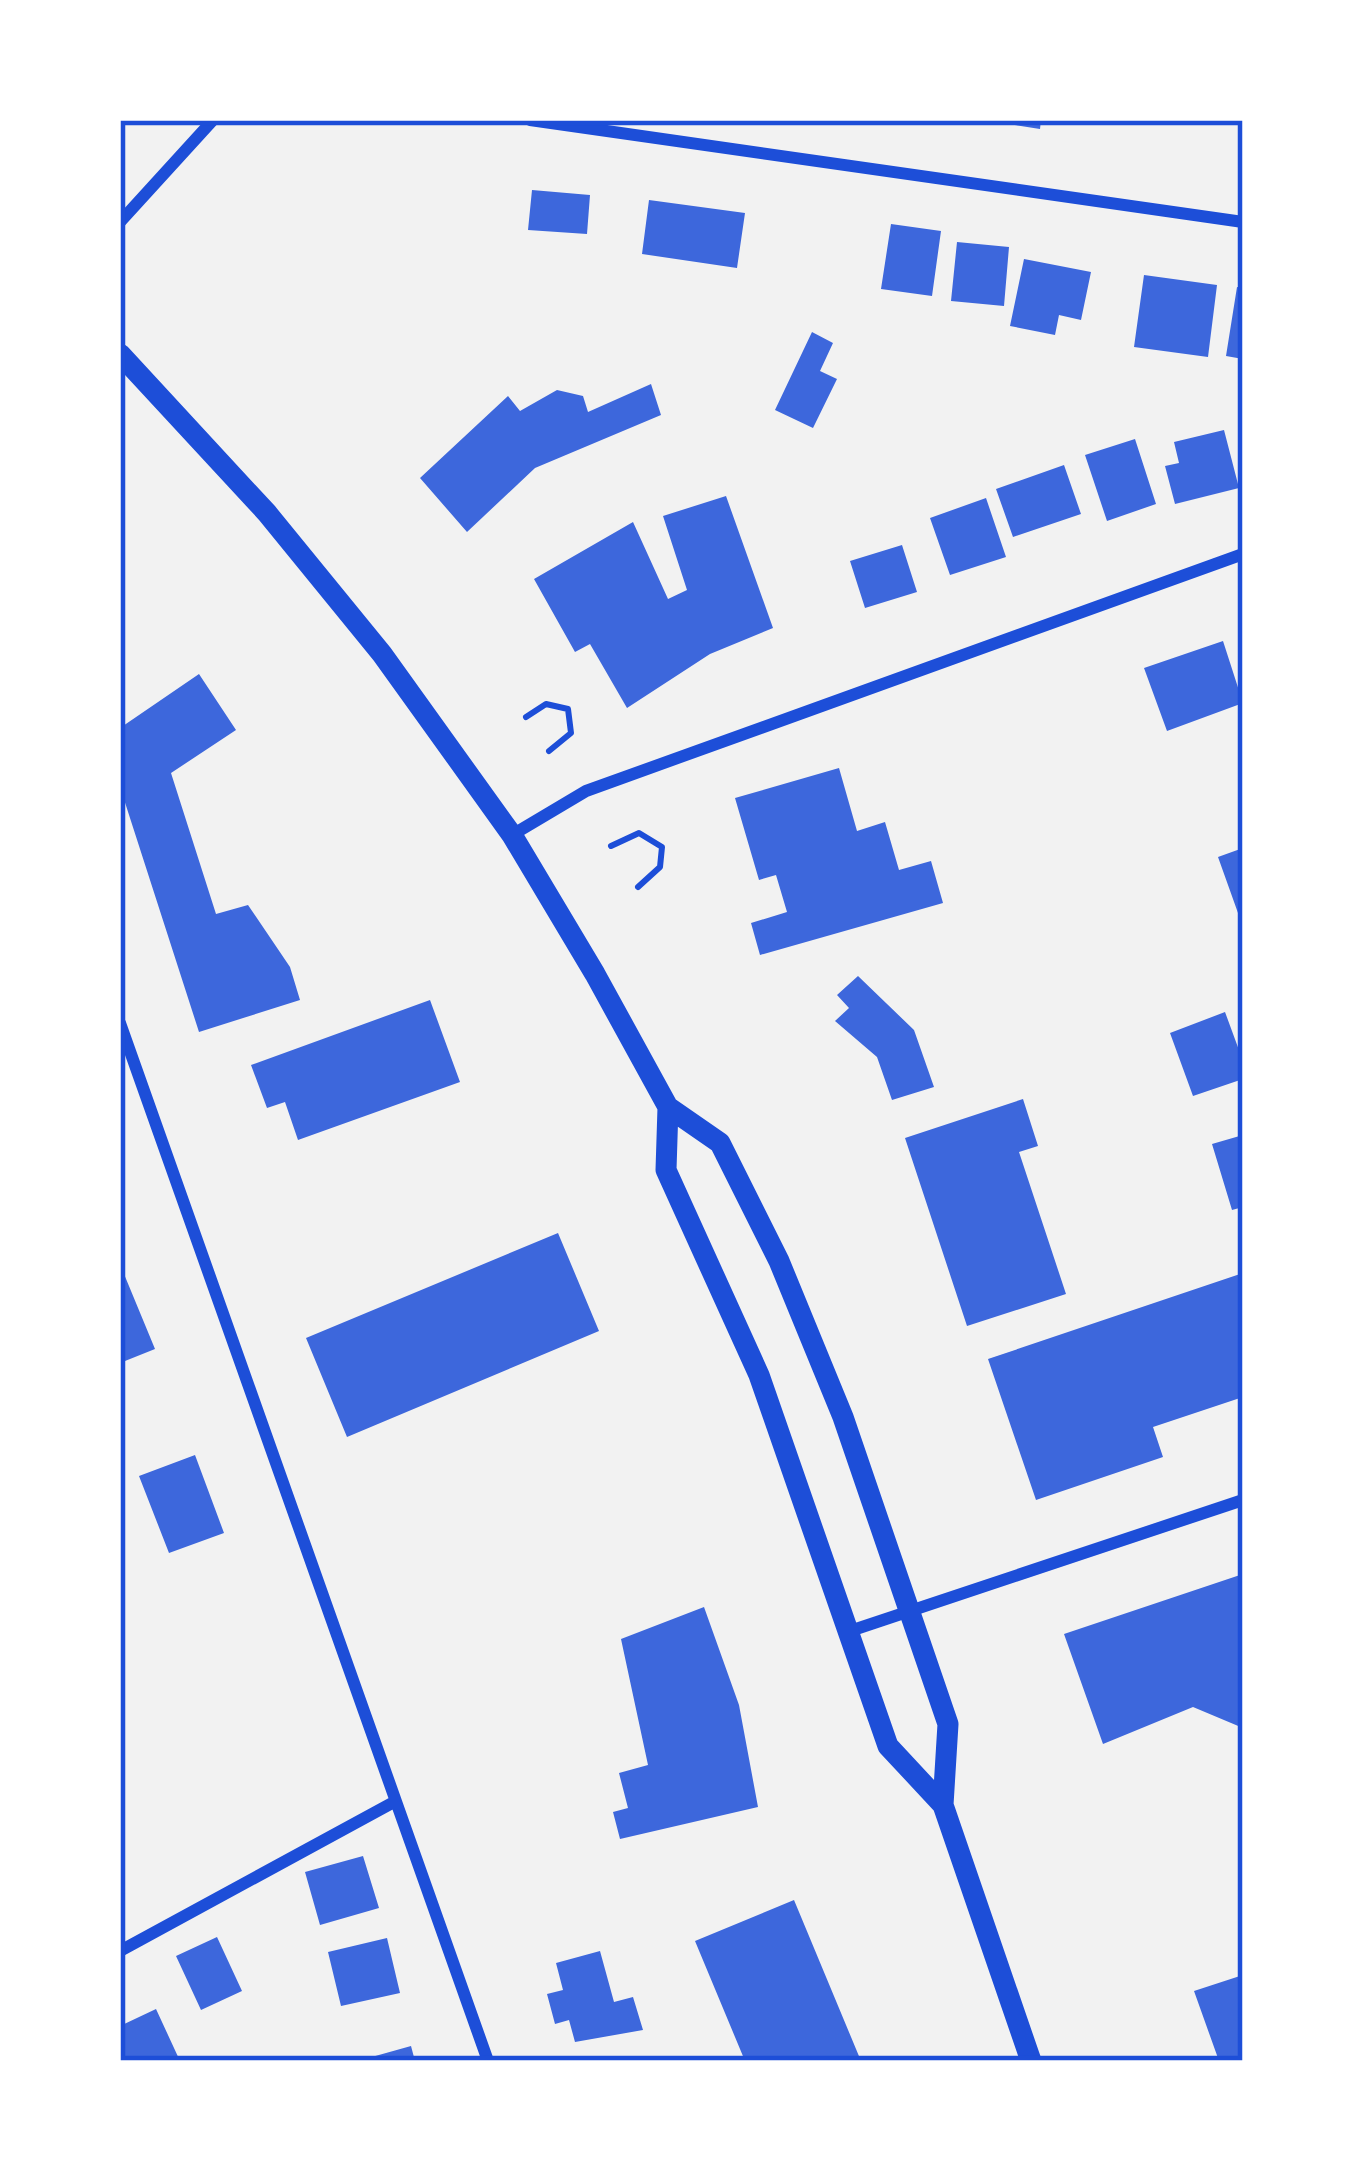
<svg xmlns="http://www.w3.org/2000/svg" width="1363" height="2181" font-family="Inter,sans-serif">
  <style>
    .building { fill: #3d67dc }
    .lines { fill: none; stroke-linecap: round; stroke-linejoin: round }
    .path { stroke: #1d4ed8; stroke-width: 6 }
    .minor { stroke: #1d4ed8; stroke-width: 12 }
    .secondary { stroke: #1d4ed8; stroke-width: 21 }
    .neatline { fill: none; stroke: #1d4ed8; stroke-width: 4.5 }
  </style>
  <rect width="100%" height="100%" fill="#f2f2f2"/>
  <!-- building -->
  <path class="building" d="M983,120H1041L1040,129Z
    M532,190L590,195L587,234L528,230Z
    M649,200L745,213L737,268L642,254Z
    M891,224L941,231L932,296L881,289Z
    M957,242L1009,247L1004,306L951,301Z
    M1024,259L1091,272L1081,320L1059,315L1055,335L1010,326Z
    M1144,275L1217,285L1208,357L1134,347Z
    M1237,287L1243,288V359L1226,356Z
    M812,332L833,343L820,371L837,379L813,428L775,410Z
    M651,384L661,415L535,468L467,532L420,478L508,396L520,411L557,390L583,396L588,412Z
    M1224,430L1239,488L1175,504L1165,466L1179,463L1174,442Z
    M1135,439L1156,504L1107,521L1085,455Z
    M1064,465L1081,514L1013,537L996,489Z
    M726,496L773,628L710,654L627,708L590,644L575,652L534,579L633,522L668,599L687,590L663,516Z
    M986,498L1006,557L950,575L930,518Z
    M902,545L917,592L865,608L850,561Z
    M1223,641L1243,703L1167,731L1144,668Z
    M199,674L236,730L171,773L216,914L248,905L290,967L300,1000L199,1032L120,787V728Z
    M839,768L857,831L885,822L899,870L931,861L943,903L760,955L751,923L787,912L776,875L759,880L735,798Z
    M1243,848V911L1238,913L1218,857Z
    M858,976L914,1030L934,1087L892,1100L877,1057L835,1021L849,1008L837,995Z
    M430,1000L460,1082L298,1140L285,1102L267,1108L251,1065Z
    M1225,1012L1243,1061V1079L1193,1096L1170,1033Z
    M1023,1099L1038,1146L1019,1152L1066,1294L967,1326L905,1138Z
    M1243,1135V1207L1232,1210L1212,1144Z
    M558,1233L599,1331L347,1437L306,1338Z
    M1243,1273V1397L1153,1427L1163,1457L1036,1500L988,1359Z
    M124,1274L155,1349L120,1363V1275Z
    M195,1455L224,1533L169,1553L139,1476Z
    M1243,1574V1728L1193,1707L1103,1744L1064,1634Z
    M704,1607L739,1705L758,1807L620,1839L613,1812L628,1808L619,1773L648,1765L621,1639Z
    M363,1856L379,1908L320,1925L305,1872Z
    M794,1900L861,2061H745L695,1941Z
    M217,1937L242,1991L201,2010L176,1956Z
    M387,1938L400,1993L341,2006L328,1952Z
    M600,1951L614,2002L633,1997L643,2030L575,2042L569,2020L555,2024L547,1994L563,1990L556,1963Z
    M1243,1975V2061H1219L1194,1991Z
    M156,2009L180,2061H120V2026Z
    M411,2046L415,2061H361V2060Z"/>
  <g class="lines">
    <!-- path -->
    <path class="path" d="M526,717L546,704L568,709L571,733L549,751
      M611,846L639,833L662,847L660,867L638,887"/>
    <!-- minor -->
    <path class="minor" d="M530,120L1243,222
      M120,222L213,120
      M512,835L586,791L1243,554
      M120,1023L488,2061
      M850,1631L1243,1500
      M120,1951L394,1802"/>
    <!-- secondary -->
    <path class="secondary" d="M120,354L267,513L382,654L512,835L595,974L668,1107L666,1170L759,1375L888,1746L943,1805
      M668,1107L720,1143L779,1261L843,1417L948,1724L943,1805L1031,2061"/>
  </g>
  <!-- border -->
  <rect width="1363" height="2181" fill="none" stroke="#ffffff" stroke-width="246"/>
  <rect x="123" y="123" width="1117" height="1935" class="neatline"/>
</svg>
